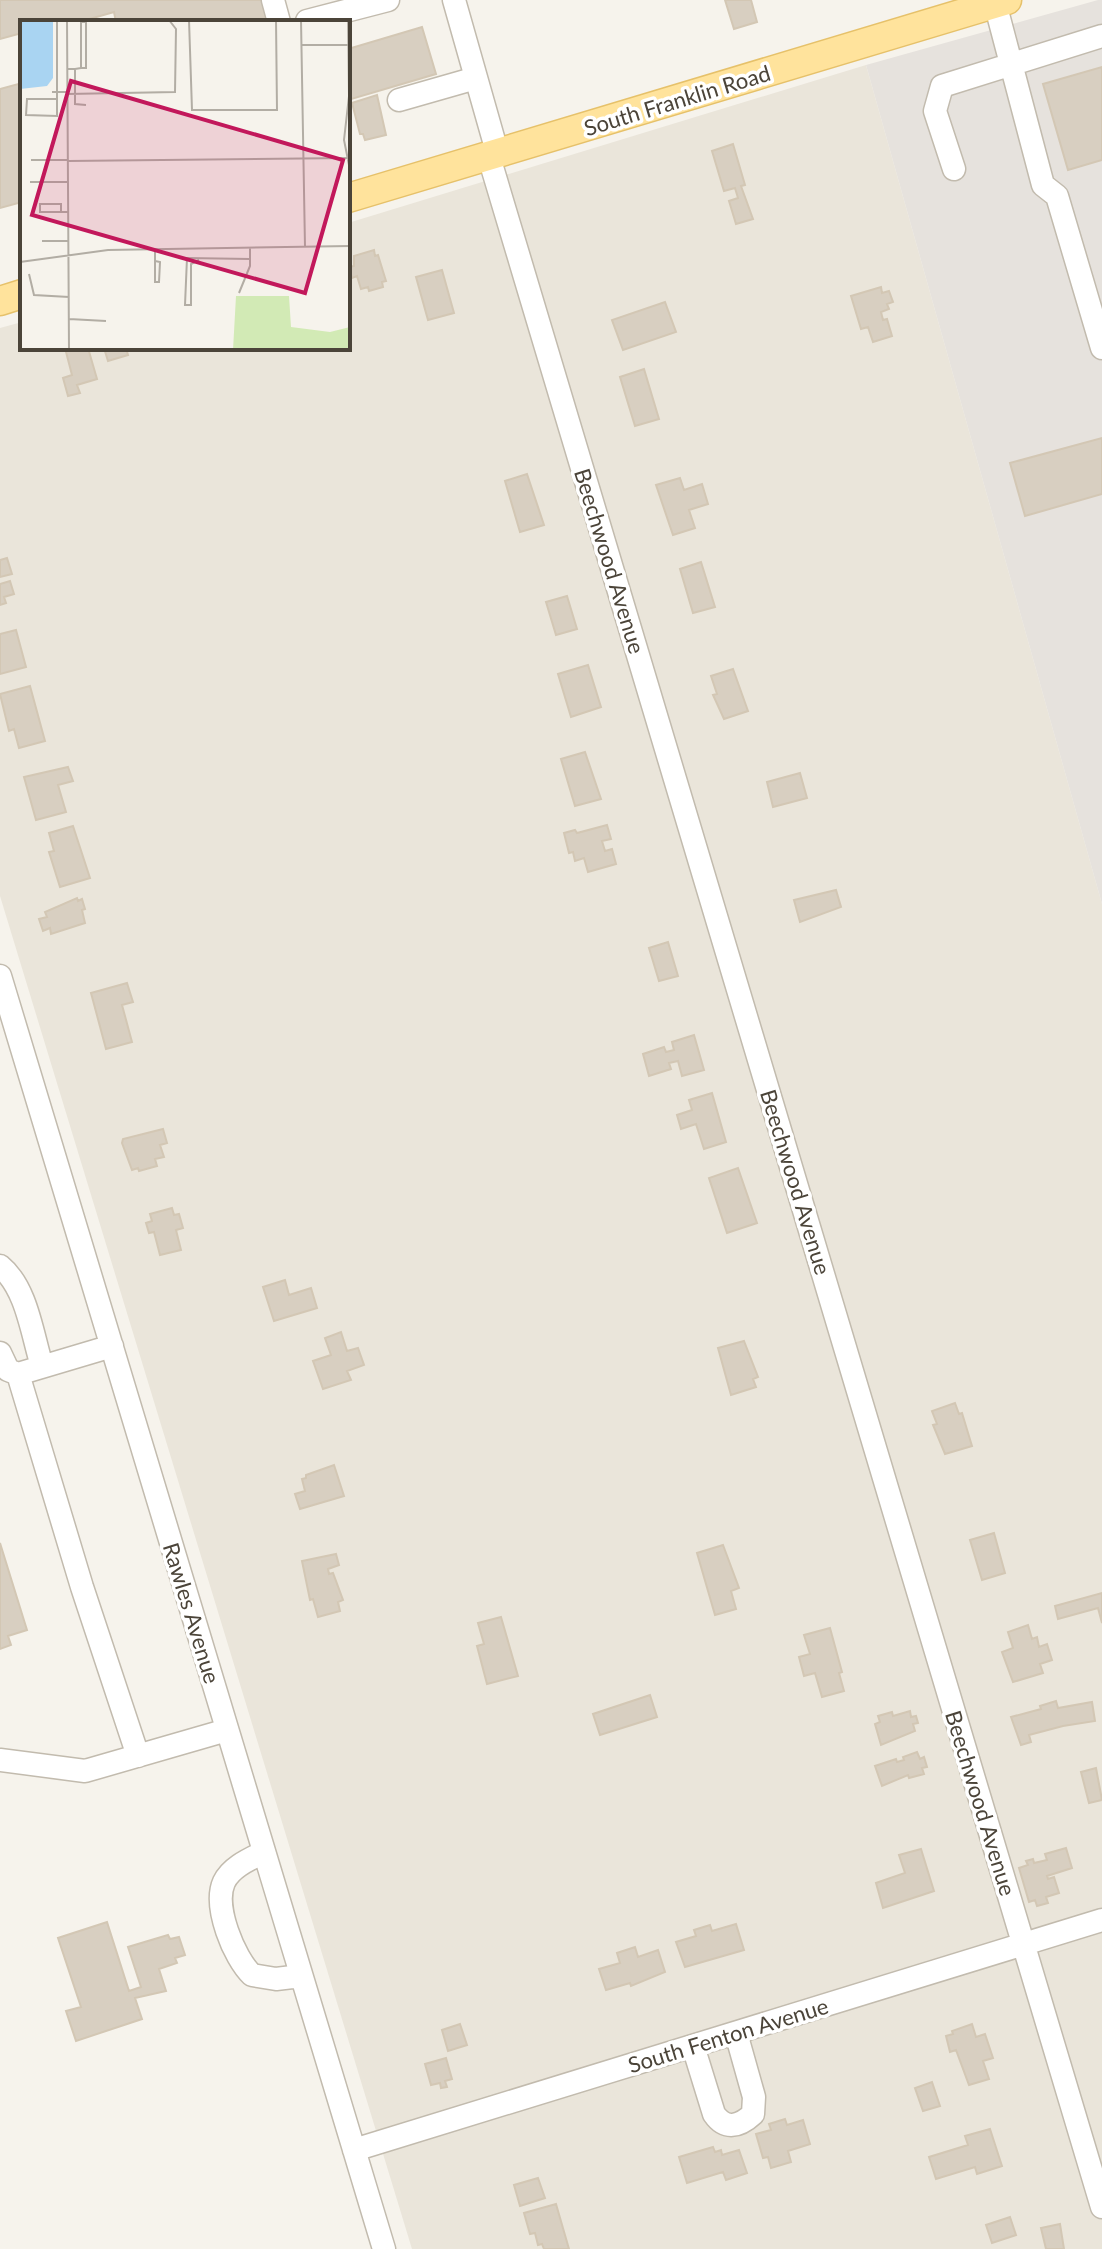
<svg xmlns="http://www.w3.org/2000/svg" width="1102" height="2249" font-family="Lato,sans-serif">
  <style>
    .residential { fill: #eae5da }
    .industrial { fill: #e6e2dd }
    .building { fill: #d8cfc1; stroke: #d3c7b4; stroke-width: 2 }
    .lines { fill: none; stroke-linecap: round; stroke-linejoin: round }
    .minor-casing { stroke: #c2bbae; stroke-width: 25 }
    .major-casing { stroke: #e6c16a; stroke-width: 31 }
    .minor { stroke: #fff; stroke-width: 22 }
    .major { stroke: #ffe39c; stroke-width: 28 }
    .labels { text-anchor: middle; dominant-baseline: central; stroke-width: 7; stroke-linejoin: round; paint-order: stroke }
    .street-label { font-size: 22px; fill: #4b4439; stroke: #fff }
    .inset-road { fill: none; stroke: #b2ada4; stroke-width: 2 }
    .view { fill: #c2185b; fill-opacity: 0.15; stroke: #c2185b; stroke-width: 4 }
    .inset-edge { fill: none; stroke: #4b4439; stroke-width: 4 }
  </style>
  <rect width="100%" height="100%" fill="#f6f3ec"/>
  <!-- residential -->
  <path class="residential" d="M866,65L1102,904V2249H412L0,896V328L22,322V348H348V223Z"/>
  <!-- industrial -->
  <path class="industrial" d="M1098,0H1102V904L866,65Z"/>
  <!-- building -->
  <path class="building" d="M0,0H262L268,22H116L114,12L79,22H22V33L0,39Z
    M725,0H751L757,22L734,29Z
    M422,27L436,74L348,100V49Z
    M1102,67V160L1068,170L1043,84Z
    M22,83V202L0,208V89Z
    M377,95L386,135L365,140L363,134H360L352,103Z
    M733,144L745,185L741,186L753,219L736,224L729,201L738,198L735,188L724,191L712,151Z
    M374,250L375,256L378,255L386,281L382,282L383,287L369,291L368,287L361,289L357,276L352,278L349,267L354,266V256Z
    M442,270L454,313L428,320L416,277Z
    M881,287L882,293L889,291L893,302L887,304L889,309L881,312L883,320L887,319L892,336L873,342L868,327L861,329L851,296Z
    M665,302L676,332L623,350L612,320Z
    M65,348H88L97,379L77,385L80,393L68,396L63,378L72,375Z
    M104,348H126L128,355L108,361Z
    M644,369L659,419L635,426L620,377Z
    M1102,438V494L1025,516L1010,463Z
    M527,474L544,525L520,532L505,481Z
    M680,478L684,490L702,484L708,504L689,510L695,528L673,535L656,485Z
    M7,558L12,574L0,577V560Z
    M701,562L715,607L693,613L680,569Z
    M10,581L14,594L4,597L6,603L0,605V584Z
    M567,596L577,629L556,635L546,602Z
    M16,630L26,667L0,674V634Z
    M588,665L601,707L571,717L558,674Z
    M733,669L748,711L724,719L713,695L717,694L711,676Z
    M30,686L45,741L19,748L14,729L9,731L0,694Z
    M585,752L601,799L575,806L561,759Z
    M68,767L73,781L58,785L66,812L36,820L24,777Z
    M800,773L807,798L773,807L767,782Z
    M607,825L611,839L602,841L605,851L612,849L616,864L588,872L584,858L575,861L573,852L569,853L564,833L575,830L577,833Z
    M73,826L90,878L60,887L49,852L54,851L49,833Z
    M836,890L841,907L800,922L794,900Z
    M77,898L78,901L82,899L85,909L82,910L85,923L51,934L50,928L43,931L39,919L47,917L45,912Z
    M668,942L678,976L659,981L649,948Z
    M127,983L133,1002L122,1005L132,1042L106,1049L91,993Z
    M694,1035L704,1070L682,1076L678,1061L669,1063L671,1069L649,1076L643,1054L664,1047L666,1052L674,1050L672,1042Z
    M712,1093L726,1142L704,1149L696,1124L681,1129L677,1115L692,1110L689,1100Z
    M163,1129L167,1143L160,1145L164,1157L155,1159L157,1166L139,1171L138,1168L132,1170L122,1143L123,1139Z
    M738,1168L757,1223L727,1233L709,1178Z
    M172,1208L174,1215L179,1214L183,1228L176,1230L181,1250L160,1255L154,1232L149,1233L146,1223L152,1221L150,1214Z
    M285,1280L289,1295L311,1288L317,1308L274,1321L263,1287Z
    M341,1332L347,1351L358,1348L364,1365L347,1371L351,1380L323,1389L313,1361L331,1355L325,1338Z
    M744,1341L758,1377L753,1379L756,1387L731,1395L718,1348Z
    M955,1403L959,1414L962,1413L972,1446L945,1454L933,1425L937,1424L932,1411Z
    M334,1465L344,1496L300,1509L295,1494L305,1491L302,1479L306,1478V1475Z
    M994,1533L1005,1573L982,1580L970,1540Z
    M0,1543L27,1630L8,1636L11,1645L0,1649Z
    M723,1545L739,1588L731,1591L736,1609L715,1615L697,1553Z
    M336,1554L339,1565L328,1569L329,1574L333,1573L343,1600L338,1602L340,1611L318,1617L313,1599L310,1600L302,1561Z
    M1102,1593V1623L1098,1608L1058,1619L1055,1606Z
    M501,1617L518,1676L487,1684L477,1646L484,1644L478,1623Z
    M1028,1625L1032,1639L1037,1637L1039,1647L1047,1644L1052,1660L1040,1664L1043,1673L1013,1682L1002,1652L1013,1648L1008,1632Z
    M830,1628L842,1672L839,1673L844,1691L822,1697L815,1673L804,1676L799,1657L810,1654L804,1635Z
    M650,1695L657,1717L600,1735L593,1714Z
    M1056,1701L1058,1708L1092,1702L1095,1721L1063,1726L1029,1735L1031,1742L1021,1745L1011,1717L1041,1709L1040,1706Z
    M910,1711L911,1717L916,1716L918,1723L913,1724L915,1731L881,1745L875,1724L880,1722L878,1716L892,1712L893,1716Z
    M917,1752L920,1759L924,1757L927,1767L922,1768L924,1774L909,1778L908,1775L882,1786L875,1766L896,1759L897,1762L904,1760L903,1757Z
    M1096,1768L1102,1800L1089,1803L1081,1772Z
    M1066,1848L1072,1868L1047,1876L1048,1879L1054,1877L1059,1893L1046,1897L1048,1903L1037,1906L1035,1900L1029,1902L1019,1868L1028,1865L1026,1861L1033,1859L1034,1863L1047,1860L1045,1854Z
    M921,1849L934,1891L883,1908L876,1883L905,1873L899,1855Z
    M107,1922L129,1991L141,1987L128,1947L168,1935L170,1939L179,1937L185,1955L175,1958L177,1963L159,1969L166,1991L135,1998L142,2019L76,2041L66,2011L81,2007L58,1938Z
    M736,1924L744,1950L685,1967L676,1942L696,1936L694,1930L710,1925L712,1931Z
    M635,1947L638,1957L658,1950L665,1972L631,1986L630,1983L606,1990L599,1969L620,1963L617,1953Z
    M460,2024L467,2045L448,2051L442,2030Z
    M972,2024L976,2037L985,2034L993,2058L983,2061L989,2079L969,2085L956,2050L950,2052L946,2036L953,2034L952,2031Z
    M446,2058L452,2079L445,2081L447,2087L441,2088L440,2083L431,2085L425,2064Z
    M932,2082L940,2106L923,2111L915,2088Z
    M785,2119L787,2125L803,2120L810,2144L788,2151L791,2162L771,2168L768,2157L763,2158L756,2134L771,2130L769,2124Z
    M990,2129L1002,2166L977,2174L975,2167L936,2179L929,2157L968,2145L965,2136Z
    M713,2147L715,2152L721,2150L722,2155L739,2150L747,2173L726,2180L723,2172L687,2183L679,2157Z
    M538,2178L545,2198L520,2206L514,2185Z
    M556,2204L569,2249H544L542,2244L538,2245L535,2233L530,2234L524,2213Z
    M1010,2217L1016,2235L992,2243L986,2225Z
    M1060,2224L1064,2249H1046L1041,2228Z"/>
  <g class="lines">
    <defs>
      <path id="minor" d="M273,0L279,22
        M454,0L498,155
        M995,3L1043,185L1057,196L1102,348
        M307,21L388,0
        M399,100L476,78
        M489,157L1102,2207
        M954,169L935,111L942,86L1102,36
        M0,976L384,2249
        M0,1266C27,1288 32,1334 42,1366
        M112,1346L18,1374L82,1587L138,1756
        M0,1353L8,1370L18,1374
        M0,1760L85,1771L227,1730
        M264,1852C250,1859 231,1867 224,1882C213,1906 234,1958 252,1975L276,1979L301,1976
        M693,2046L714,2114C725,2130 739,2127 753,2114L754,2097L736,2033
        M354,2150L1102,1920"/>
      <path id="major" d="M348,198L1007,0
        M0,301L22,294"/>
    </defs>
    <!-- minor casing -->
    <use href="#minor" class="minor-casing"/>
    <!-- major casing -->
    <use href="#major" class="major-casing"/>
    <!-- minor -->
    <use href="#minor" class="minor"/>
    <!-- major -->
    <use href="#major" class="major"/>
  </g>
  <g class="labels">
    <!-- street labels -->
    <g class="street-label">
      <text transform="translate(677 100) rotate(-17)">South Franklin Road</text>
      <text transform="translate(610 561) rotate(73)">Beechwood Avenue</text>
      <text transform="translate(796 1182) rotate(73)">Beechwood Avenue</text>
      <text transform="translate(192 1613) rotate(73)">Rawles Avenue</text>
      <text transform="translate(981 1803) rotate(73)">Beechwood Avenue</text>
      <text transform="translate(728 2035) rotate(-17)">South Fenton Avenue</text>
    </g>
  </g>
  <!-- overview -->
  <g transform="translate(20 20)">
    <rect width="330" height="330" fill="#f6f3ec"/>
    <path d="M216,276H269L271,307L310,312L330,307V330H213Z" fill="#d2eab5"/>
    <path d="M0,0H33V58L27,66L0,69Z" fill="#a9d4f2"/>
    <path class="inset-road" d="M47,0L49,330M169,0L172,90H257L256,0M281,0L285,227M328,0L329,76L324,120L330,150M281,25H328M47,49H55L61,48H66V2H61V48M55,49V84L66,85M32,72H37V0M47,74L155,72L156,9L149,0M37,79V96L6,95L7,79H37V72H47M11,140H48M48,141L330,138M10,162H48M41,192V184H20V192H48M22,221H49M179,240L171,244V285H165L167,238L230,239M135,241L140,242L139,262H135V229M0,242L88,230L330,226M9,254L14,275L49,277M219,273L230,246V228M49,299L86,301"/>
    <path class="view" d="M51,61L323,140L285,273L12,195Z"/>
    <rect width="330" height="330" class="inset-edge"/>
  </g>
</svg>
